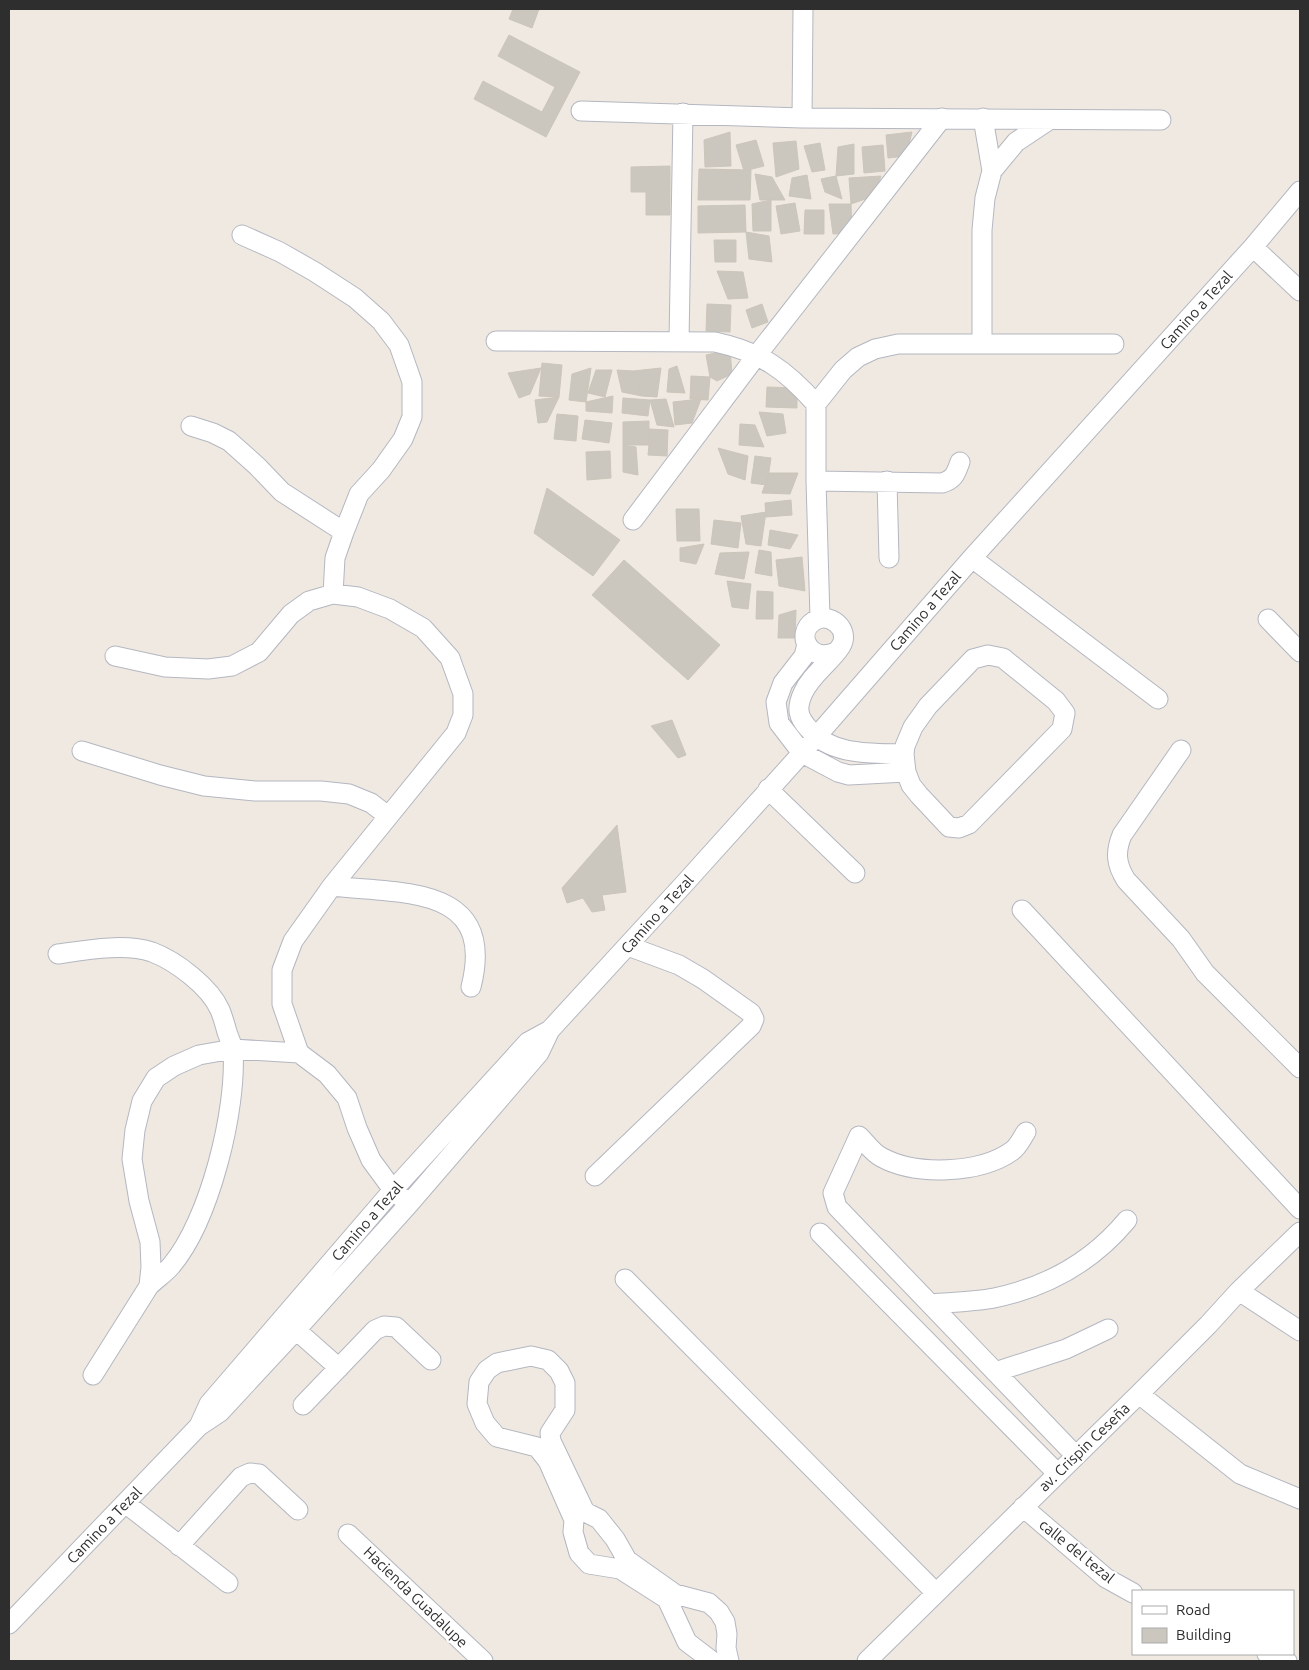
<svg xmlns="http://www.w3.org/2000/svg" width="1309" height="1670" font-family="Ubuntu,sans-serif">
  <style>
    .building { fill: #cbc7bf; stroke: #cbc5ba }
    .lines { fill: none; stroke-linecap: round; stroke-linejoin: round }
    .street-casing { stroke: #b4b7c1; stroke-width: 21 }
    .street { stroke: #fff; stroke-width: 19 }
    .labels { text-anchor: middle; dominant-baseline: central; stroke-width: 4.5; stroke-linejoin: round; paint-order: stroke }
    .street-label { font-size: 15px; fill: #2e2e2e; stroke: #fff }
  </style>
  <rect width="100%" height="100%" fill="#efe9e1"/>
  <!-- building -->
  <path class="building" d="M513,9H539L532,28L509,19Z
    M509,35L580,72L546,137L474,99L483,81L542,112L555,87L498,56Z
    M730,132L731,166L705,167L704,140Z
    M912,132L906,156L888,158L886,135Z
    M756,140L764,166L744,171L736,145Z
    M796,141L799,169L776,177L773,143Z
    M820,143L825,170L812,172L804,146Z
    M854,144V174L836,176L838,147Z
    M883,145L885,171L864,173L862,147Z
    M670,166V215H646V192H631V167Z
    M699,169L751,170L750,200H698Z
    M755,174L772,177L785,200H760Z
    M807,175L811,199L789,196L792,178Z
    M836,176L842,199L825,192L821,179Z
    M881,176L874,196L851,204L849,178Z
    M771,200V231H753L752,204Z
    M795,203L800,231L781,234L776,206Z
    M829,204H851L852,233L833,234Z
    M745,205L746,232L698,233V206Z
    M805,210H824V234H804Z
    M746,232L769,236L772,262L749,259Z
    M714,240H736V262H715Z
    M717,271L743,272L748,298L728,299Z
    M707,304L731,305L730,332L706,331Z
    M762,304L768,322L752,328L746,310Z
    M730,350L732,374L717,381L710,377L706,355Z
    M542,363L562,365L559,397L539,396Z
    M677,366L685,393L667,392L669,369Z
    M541,368L530,394L519,398L508,373Z
    M591,368L586,402L569,400L572,374Z
    M661,368L657,397L642,396L633,371Z
    M596,370H612L605,397L588,393Z
    M617,370L633,371L642,396L622,392Z
    M691,376L710,377L708,400L690,399Z
    M767,387L797,388V408L766,407Z
    M613,396L612,413L586,411V402Z
    M559,397L547,422L538,423L535,400Z
    M623,398L650,400L648,416L622,413Z
    M666,399L674,427L657,425L650,400Z
    M701,399L692,423L675,425L673,402Z
    M759,412L783,414L786,433L767,436Z
    M557,414L578,416L576,441L554,439Z
    M585,420L612,423L609,443L582,439Z
    M649,421V445H623V422Z
    M740,424L755,425L764,447L739,445Z
    M649,429L668,430L667,456L648,455L649,445Z
    M623,445L636,447L638,475L623,472Z
    M718,448L748,456L745,480L728,474Z
    M610,451L611,478L587,480L586,452Z
    M755,456L771,458L767,485L751,483Z
    M769,473H798L790,494L762,493Z
    M547,488L620,540L593,576L534,533Z
    M791,500L792,515L766,517L765,503Z
    M676,509H699L700,541H677Z
    M766,512L761,546L746,544L741,516Z
    M714,520L741,523L738,548L711,544Z
    M770,530L798,535L790,549L768,545Z
    M704,544L696,564L680,561V548Z
    M759,550L771,552L772,576L755,573Z
    M749,552L744,579L715,574L720,553Z
    M802,557L805,591L779,586L776,560Z
    M624,560L720,645L688,680L592,595Z
    M727,581L751,584L748,609L732,607Z
    M757,591L773,592V619H756Z
    M796,610L795,638H778L779,615Z
    M672,720L686,755L678,758L651,726Z
    M617,825L626,892L602,895L605,910L592,912L583,898L567,903L562,888Z"/>
  <g class="lines">
    <defs>
      <path id="street" d="M581,111L802,118L1161,120
        M802,118L803,9
        M992,171L1016,142L1049,120
        M242,235L280,252L315,272L355,298L381,321L399,345L412,382V417L403,439L381,470L359,494L344,532L335,558L333,594
        M1253,247L1300,291
        M496,341L715,342C761,352 786,370 816,404
        M679,341L683,113
        M982,343V230L985,198L992,171L983,118
        M191,426L213,433L229,441L257,466L282,492L344,532
        M816,481L942,483C954,480 956,473 960,462
        M887,481L889,558
        M633,520L757,355L942,118
        M972,558L1158,699
        M820,618L816,481V404L843,370L858,357L875,349L898,344H1114
        M1268,619L1300,652
        M807,644L804,656L783,683L776,702L779,723L802,753L838,772L849,775L906,772
        M836,652C810,664 794,634 814,621C829,611 851,629 841,646C830,663 811,675 803,693C796,708 798,717 808,728C831,756 871,753 904,754
        M988,655L1003,658L1056,701L1065,713L1062,729L969,824L959,828L949,827L919,795L911,785L906,772L904,754L905,746L913,727L928,706L973,659Z
        M115,656L165,667L208,669L232,666L259,652L291,614L309,601L333,594L358,597L390,609L423,628L450,658L463,694V715L456,733L332,886L293,941L282,970V1004L299,1053L327,1074L347,1098L357,1128L371,1160L393,1190L409,1204
        M1181,750L1122,835C1115,852 1116,864 1126,880L1181,939L1205,973L1300,1068
        M82,751L160,775L204,786L255,791H321L349,794L371,803L388,816
        M768,789L855,873
        M332,886C401,894 497,884 471,987
        M1022,910L1300,1209
        M58,954C86,950 125,943 152,952C176,961 210,987 220,1010C223,1017 225,1025 227,1032C229,1038 232,1044 233,1050C237,1109 210,1220 171,1266C165,1273 156,1279 149,1286
        M1026,1132C1022,1138 1018,1147 1012,1151C980,1174 915,1176 881,1157C873,1153 866,1143 859,1136L833,1193L837,1207L1076,1456
        M595,1176L751,1026L754,1019L751,1013L703,979L679,965L628,946
        M820,1233L1057,1473
        M625,1279L936,1593
        M1239,1291L1300,1331
        M930,1304C951,1302 974,1302 994,1298C1047,1287 1093,1261 1127,1220
        M296,1330L339,1368
        M995,1372L1066,1349L1108,1329
        M93,1375L149,1286L151,1267L150,1242L139,1201L132,1159L135,1130L142,1101L156,1078L174,1066L199,1055L233,1049L299,1053
        M1139,1394L1240,1474L1300,1499
        M303,1405L375,1330L384,1326L396,1327L431,1360
        M199,1426L209,1404L393,1190L528,1042L550,1030
        M125,1503L228,1583
        M1023,1507L1106,1578L1133,1593
        M348,1534L483,1661
        M179,1546L241,1477L250,1473L259,1474L298,1510
        M9,1624L199,1426L220,1412L296,1330L409,1204L539,1053L550,1030L685,883L802,753L972,558L1253,247L1300,191
        M1267,1654L1287,1661
        M712,1661L687,1642L667,1599L620,1569L589,1564L579,1553L573,1532L574,1520L548,1461L537,1447L497,1437L485,1423L477,1404L479,1382L487,1370L497,1363L531,1356L548,1360L559,1371L565,1383V1410L550,1433L551,1441L585,1512L599,1519L615,1539L627,1560L675,1594L709,1603L719,1612L725,1622L727,1634L726,1648L729,1661
        M867,1661L1139,1394L1208,1325L1239,1291L1300,1232"/>
    </defs>
    <!-- street casing -->
    <use href="#street" class="street-casing"/>
    <!-- street -->
    <use href="#street" class="street"/>
  </g>
  <g class="labels">
    <!-- street labels -->
    <g class="street-label">
      <text transform="translate(1196 310) rotate(-48)">Camino a Tezal</text>
      <text transform="translate(925 611) rotate(-49)">Camino a Tezal</text>
      <text transform="translate(657 914) rotate(-48)">Camino a Tezal</text>
      <text transform="translate(367 1221) rotate(-49)">Camino a Tezal</text>
      <text transform="translate(1084 1447) rotate(-44)">av. Crispin Ceseña</text>
      <text transform="translate(104 1525) rotate(-46)">Camino a Tezal</text>
      <text transform="translate(1077 1551) rotate(39)">calle del tezal</text>
      <text transform="translate(416 1597) rotate(44)">Hacienda Guadalupe</text>
    </g>
  </g>
  <!-- border -->
  <rect width="1309" height="1670" fill="none" stroke="#2e2e2e" stroke-width="20"/>
  <!-- legend -->
  <rect x="1132" y="1590" width="162" height="65" fill="#ffffff" stroke="#ababab"/>
  <rect x="1142" y="1606" width="25" height="8" fill="#ffffff" stroke="#ababab"/>
  <text x="1176" y="1615" font-size="15" fill="#2e2e2e">Road</text>
  <rect x="1142" y="1628" width="25" height="15" fill="#cbc7bf" stroke="#ababab"/>
  <text x="1176" y="1640" font-size="15" fill="#2e2e2e">Building</text>
</svg>
